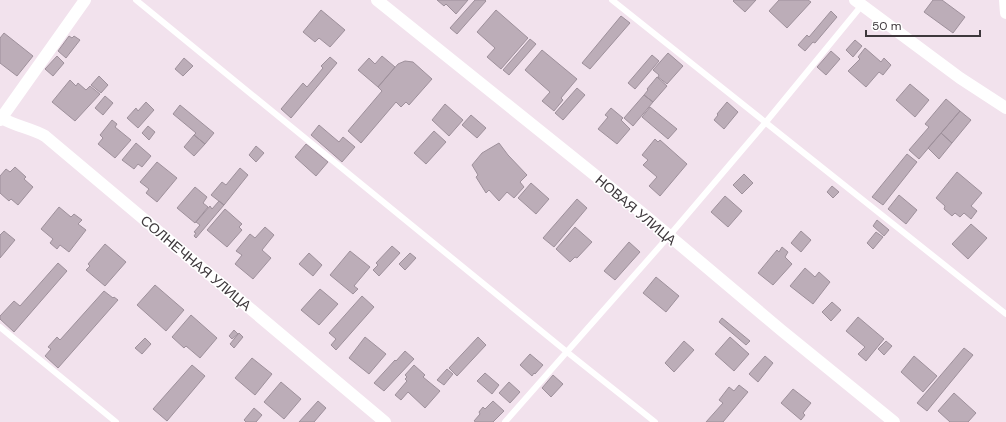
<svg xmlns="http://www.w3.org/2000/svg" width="1006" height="422" font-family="'DM Sans',sans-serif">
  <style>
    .building { fill: #bcadb8; stroke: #9e909b }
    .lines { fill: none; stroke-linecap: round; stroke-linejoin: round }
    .service { stroke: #fff; stroke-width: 6 }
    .minor { stroke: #fff; stroke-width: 12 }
    .labels { text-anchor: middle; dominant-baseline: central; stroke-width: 3; stroke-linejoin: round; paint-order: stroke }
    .street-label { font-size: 14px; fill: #3e383c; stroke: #fff }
  </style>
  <rect width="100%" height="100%" fill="#f2e2ed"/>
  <!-- building -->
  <path class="building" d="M437,0H468L456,14L446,4L444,6Z
    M475,0H485L486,1L457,34L450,28Z
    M734,0H756L745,12L733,1Z
    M779,0H808L811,2L787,28L769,11Z
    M933,0H942L965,17L953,33L924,12Z
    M321,10L345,30L330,47L319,38L315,42L303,32Z
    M496,10L528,38L501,69L487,57L495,48L477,32Z
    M831,11L837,17L815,43L813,42L805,51L798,45L807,35L809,37Z
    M621,16L630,23L590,69L582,63Z
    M4,33L33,56L17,76L0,63V38Z
    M69,36L72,38L74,36L80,40L66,58L58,51Z
    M530,39L536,44L509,75L503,70Z
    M855,40L862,46L853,57L846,50Z
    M865,48L881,62L884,58L891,65L883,75L879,72L866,87L848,71L860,59L858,57Z
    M542,50L577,79L561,98L563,100L554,111L542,101L550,92L525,70Z
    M831,51L840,59L826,75L817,67Z
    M668,53L683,66L667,84L658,77L659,75L653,70Z
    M652,55L659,61L635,89L628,83Z
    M57,56L64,63L53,76L45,69Z
    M382,56L395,67L378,87L358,70L369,58L375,64Z
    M330,57L337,63L291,118L281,109L303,83L307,87L323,68L321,66Z
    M184,58L193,66L183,76L175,69Z
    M405,61L413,62L432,79L409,105L406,102L401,107L396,102L361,143L348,131L382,91L378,87L398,64Z
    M99,76L108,85L101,93L91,85Z
    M657,77L667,86L653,102L644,95L648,90L647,89Z
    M70,80L76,86L78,83L86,90L90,86L100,94L75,121L52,102Z
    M910,84L929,100L915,117L896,100Z
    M577,88L585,95L563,120L555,113Z
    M644,95L653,102L633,126L624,118Z
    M105,96L113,103L103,115L95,108Z
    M946,99L960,111L919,159L909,150L929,127L925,124Z
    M146,102L154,110L138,128L127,118L136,108L138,111Z
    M727,102L738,112L724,129L714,120L718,115L717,114Z
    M445,104L463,120L449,136L432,120Z
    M180,105L214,133L205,144L194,135L196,133L173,114Z
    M650,107L677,129L668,139L642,117Z
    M611,108L623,118L621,120L630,129L617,144L598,129L608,117L605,115Z
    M960,111L971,120L952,143L941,133Z
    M471,115L486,128L477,138L462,125Z
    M112,120L117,124L115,127L131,140L115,158L98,144L103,138L100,135Z
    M319,125L339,142L343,137L355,147L342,162L311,135Z
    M148,126L155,132L149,140L142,133Z
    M434,131L446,142L426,164L414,153Z
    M941,133L952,143L939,159L928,148Z
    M194,135L205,144L194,156L184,147Z
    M655,139L658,142L660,140L687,164L660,196L649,186L657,177L643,165L648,160L642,155Z
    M136,143L151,156L142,167L138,164L134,169L122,160Z
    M499,143L508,155L527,175L520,182L524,187L514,198L507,192L499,201L489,190L486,193L476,177L478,175L472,165L482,153Z
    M306,144L328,162L316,176L295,157Z
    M256,146L264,153L256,162L249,155Z
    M907,154L917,162L883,205L872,197Z
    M157,162L177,178L157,202L146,193L149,189L140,182Z
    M15,167L26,177L24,179L33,187L18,205L11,199L9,201L0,193V176L6,169L10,172Z
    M240,168L248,175L224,205L211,195L222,182L226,185Z
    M957,172L982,193L971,206L977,211L971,219L964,213L960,217L955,213L952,216L944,209L945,206L936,198Z
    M744,174L753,183L742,194L733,185Z
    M531,183L549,199L536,214L518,198Z
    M832,186L839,192L833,198L827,192Z
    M195,187L207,197L203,203L208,207L195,223L177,208Z
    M899,195L917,210L906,224L888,209Z
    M725,196L742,211L728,227L711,212Z
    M577,199L587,208L554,247L543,238Z
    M219,201L224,205L196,238L194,236L196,233L194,232L200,225L196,222L210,206L212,209Z
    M59,207L71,217L74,214L82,220L78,224L86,230L69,252L60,245L57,249L50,243L53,239L41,229Z
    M225,209L242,224L239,227L242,230L227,247L207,230Z
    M877,220L889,230L884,236L873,226Z
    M971,224L987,238L968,259L952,244Z
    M265,227L274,235L262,250L271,258L253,279L235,264L242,255L236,251L250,234L255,238Z
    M575,227L592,242L577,258L575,257L570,262L556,249Z
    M4,231L15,240L0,258V235Z
    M801,231L811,240L801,252L791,243Z
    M876,232L883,237L873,249L867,243Z
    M629,242L640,252L615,280L604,271Z
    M105,244L126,262L105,286L86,270L90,266L88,264Z
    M392,246L400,253L379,276L373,270L378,265L376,263Z
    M782,247L788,252L785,257L792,264L773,285L758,273L777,250L779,252Z
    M350,251L370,267L354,286L358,289L353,294L330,275Z
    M309,253L322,265L313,276L299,264Z
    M410,253L416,258L405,270L399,264Z
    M58,263L67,271L14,332L0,319V316L14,301L20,306Z
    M805,268L815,277L819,272L830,282L813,304L790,286Z
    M656,277L679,296L666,312L643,293Z
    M155,285L184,310L166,331L137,305Z
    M320,289L338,304L319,325L301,310Z
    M104,291L113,298L114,297L118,300L58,368L45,356L51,349L48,347L57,337L60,340Z
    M362,296L374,307L336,350L331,345L336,339L329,333Z
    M832,302L841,310L831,321L822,312Z
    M191,315L217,338L200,358L186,346L184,348L172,337Z
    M858,317L884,339L866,361L858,354L865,347L846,331Z
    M722,318L750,341L746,345L719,322Z
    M234,330L238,334L232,339L229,336Z
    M239,333L243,337L234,348L230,344Z
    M365,337L386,354L369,374L349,358Z
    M478,337L486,345L457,376L449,368Z
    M730,337L749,354L734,371L715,354Z
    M145,338L151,344L142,354L135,348Z
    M684,341L694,350L674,372L665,363Z
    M886,341L892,346L884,355L878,349Z
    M964,348L973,355L927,411L917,403Z
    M405,351L414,359L384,391L374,383L395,360L396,361Z
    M530,354L543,365L535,374L534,373L532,376L520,365Z
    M765,356L773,363L758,382L749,374Z
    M914,356L937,376L923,392L901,372Z
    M252,358L272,374L255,395L235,378Z
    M192,365L205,376L167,421L153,409Z
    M414,365L425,375L423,377L440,391L425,408L408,392L401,400L395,395L407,381L405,379L407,377L405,375Z
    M447,369L453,374L444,385L437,380Z
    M485,373L499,385L492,394L477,381Z
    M553,375L563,384L551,397L542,388Z
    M281,382L301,399L284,419L264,402Z
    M509,382L520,392L510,403L499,393Z
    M739,385L748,392L723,422H706L723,403L719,400L729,387L734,391Z
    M793,389L811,403L803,413L805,415L801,420L781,403Z
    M954,393L976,413L968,422H950L938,411Z
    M318,401L326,408L314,422H299Z
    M493,401L504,411L493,422H476L474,421L480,414L479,412L483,407L485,409Z
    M254,408L262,415L256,422H246L244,420Z"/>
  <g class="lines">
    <!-- service -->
    <path class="service" d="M136,0L567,352L655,422
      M612,0L1006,314
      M0,327L116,422
      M505,422L669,236L766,122L862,5"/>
    <!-- minor -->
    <path class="minor" d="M377,0L647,217L781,330L894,422
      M855,0L960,78L1006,108
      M1005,0L1006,13
      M0,117C14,126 31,128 45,136L385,422
      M0,120L85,0"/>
  </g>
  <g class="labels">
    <!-- street labels -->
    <g class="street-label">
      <text transform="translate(636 210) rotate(40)">НОВАЯ УЛИЦА</text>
      <text transform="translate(196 263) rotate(40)">СОЛНЕЧНАЯ УЛИЦА</text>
    </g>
  </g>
  <!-- scale -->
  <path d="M866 30v6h114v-6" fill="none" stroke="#3e383c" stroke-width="2"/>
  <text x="872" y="30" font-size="12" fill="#3e383c" stroke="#ffffff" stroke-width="3" paint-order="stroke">50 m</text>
</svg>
